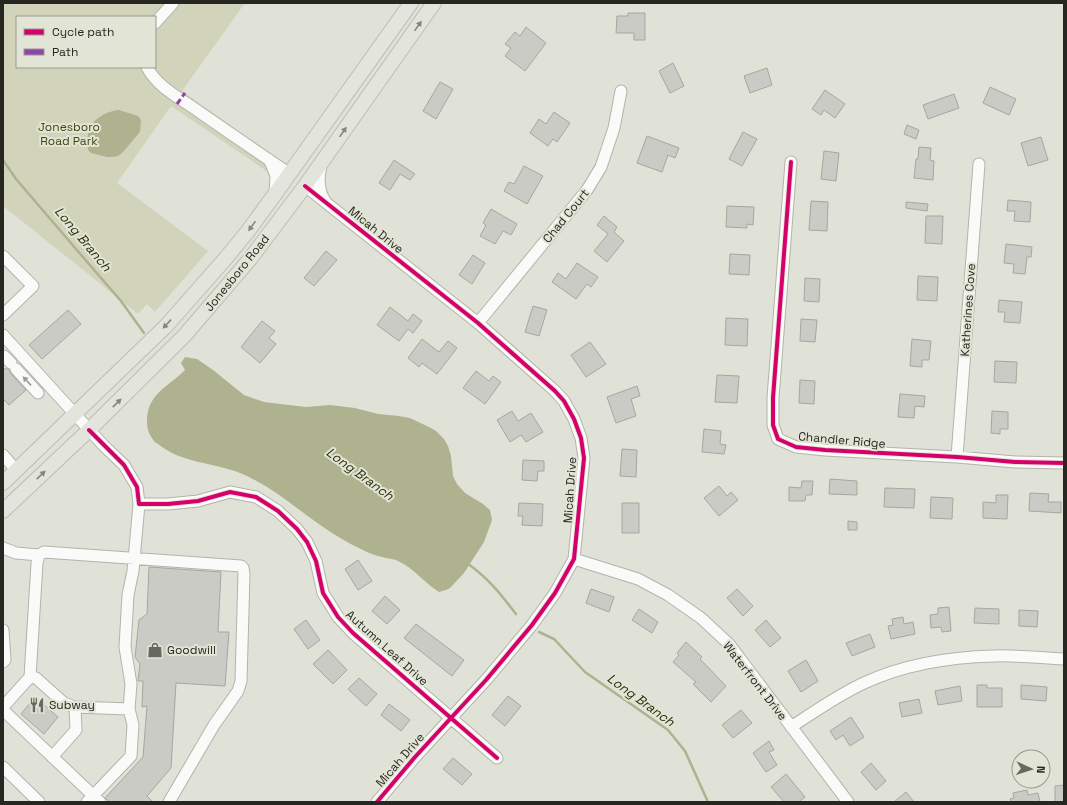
<svg xmlns="http://www.w3.org/2000/svg" width="1067" height="805" font-family="'Space Grotesk',sans-serif">
  <style>
    .green { fill: #d1d4ba; fill-rule: evenodd }
    .water { fill: #aeb28e }
    .lines { fill: none; stroke-linecap: round; stroke-linejoin: round }
    .stream { stroke: #aeb28e; stroke-width: 2.5 }
    .building { fill: #cacbc4; stroke: #a5a7a0 }
    .minor-casing { stroke: #b2b3ac; stroke-width: 13 }
    .major-casing { stroke: #bcbdb8; stroke-width: 16 }
    .minor { stroke: #fafbf9; stroke-width: 11 }
    .major { stroke: #e3e4db; stroke-width: 14 }
    .quiet { stroke: #8e44ad; stroke-width: 3; stroke-dasharray: 6 3; stroke-linecap: butt }
    .cycleway-casing { stroke: #e2e5d5; stroke-width: 6 }
    .cycleway { stroke: #d6006c; stroke-width: 4 }
    .oneway { fill: #84867e }
    .oneway2 { fill: #9b9c98 }
    .labels { text-anchor: middle; dominant-baseline: central; stroke-width: 4; stroke-linejoin: round; paint-order: stroke }
    .park-label { font-size: 12px; fill: #42470c; stroke: #e2e5d5 }
    .street-label { font-size: 12px; fill: #262721; stroke: #e2e5d5 }
    .poi-label { font-size: 12px; fill: #262721; stroke: #e2e5d5; text-anchor: start }
    .water-label { font-size: 13px; font-style: italic; fill: #2d3009; stroke: #e2e5d5 }
  </style>
  <rect width="100%" height="100%" fill="#e0e2d8"/>
  <!-- green -->
  <path class="green" d="M3,3H245L182,91L278,159L268,172L171,106L117,183L208,251L155,312L147,304L138,314L3,206ZM17,17H155V67H17Z"/>
  <!-- water -->
  <path class="water" d="M119,110L138,116L141,120L140,132L123,152L118,156L113,157H107L91,153L88,150C88,145 87,139 88,134C90,120 106,111 119,110Z
    M185,357L197,359L213,370L244,395L264,402L306,407L330,405L355,408L378,414L399,416L410,418L429,427L436,431L444,439L448,446L451,456L453,476L457,484L465,493L483,504L490,510L492,520L484,542L464,573L450,588L446,590L439,592C424,583 414,568 398,561C395,559 390,559 386,558C381,557 375,555 369,553C356,547 343,540 332,533C301,513 274,487 240,473C213,462 183,464 158,444C156,443 153,441 152,438C148,433 147,427 147,421C147,394 168,387 185,370L181,363Z"/>
  <g class="lines">
    <!-- stream -->
    <path class="stream" d="M3,160L16,179L76,249L121,301L144,333
      M467,563C489,579 499,592 516,614
      M539,632L554,639L585,672L668,730L685,751L708,802"/>
  </g>
  <!-- building -->
  <path class="building" d="M628,13H645V40H634V33H616L617,16H628Z
    M526,27L546,43L525,71L505,56L511,48L505,44L515,32L520,36Z
    M673,63L684,86L670,93L659,71Z
    M767,68L772,85L750,93L744,76Z
    M440,82L453,89L436,119L423,111Z
    M990,87L1016,99L1009,115L983,103Z
    M825,90L845,104L835,118L824,110L821,115L812,109Z
    M954,94L959,108L928,119L923,105Z
    M554,112L570,123L557,142L553,139L548,146L530,133L539,119L546,124Z
    M907,125L919,130L916,139L904,134Z
    M743,132L757,139L742,166L729,159Z
    M647,136L679,148L675,158L668,155L662,172L637,163Z
    M1041,137L1048,160L1028,166L1021,143Z
    M919,147L931,148L930,160L934,161L933,180L914,178L916,159H918Z
    M824,151L839,153L836,181L821,179Z
    M394,160L415,174L410,180L400,174L390,190L379,183Z
    M524,166L543,176L527,204L504,191L509,182L514,184Z
    M1008,200L1031,202L1030,222L1014,221L1015,211H1007Z
    M811,201L828,202L827,231L809,230Z
    M906,202L928,204L927,211L906,208Z
    M727,206L754,207L753,225L747,224V228L726,227Z
    M491,209L517,224L511,235L503,231L495,244L480,236L486,225L483,223Z
    M604,216L617,227L614,232L624,241L607,262L594,251L608,234L597,225Z
    M926,216H943L942,244L925,243Z
    M1006,244L1032,247L1031,257H1027L1025,274L1013,273L1014,264L1004,263Z
    M326,251L337,260L314,286L304,278Z
    M730,254L750,255L749,275L729,274Z
    M473,255L485,263L472,284L459,275Z
    M577,263L598,277L591,287L587,284L576,299L552,282L558,273L566,279Z
    M918,276L938,277L937,301L917,300Z
    M805,278L820,279L819,302L804,301Z
    M999,300L1022,302L1020,323L1004,322L1005,312H998Z
    M533,306L547,310L539,336L525,332Z
    M390,307L408,321L413,314L422,321L413,333L408,329L399,341L377,325Z
    M68,310L81,324L42,359L29,345Z
    M726,318L748,319L747,346L725,345Z
    M801,319L817,320L815,342L800,341Z
    M262,321L275,331L269,338L276,344L260,363L241,347Z
    M422,339L439,352L448,341L457,348L437,374L422,363L419,367L408,358Z
    M912,339L931,341L929,360H922V367L910,366Z
    M590,342L606,364L586,377L571,355Z
    M995,361L1017,362L1016,383L994,382Z
    M6,368L9,370L11,374L26,390L9,405L3,399V370Z
    M476,371L489,381L493,376L501,382L485,404L463,388Z
    M717,375L739,376L737,403L715,402Z
    M800,380L815,381L814,404L799,403Z
    M637,386L640,396L631,399L636,416L616,423L607,397Z
    M900,394L925,396L924,407L915,406L914,418L898,417Z
    M512,411L518,421L531,413L543,432L526,442L521,435L510,442L497,420Z
    M992,411L1008,412V429H1000V434L991,433Z
    M704,429L721,431L720,444L726,445L724,454L702,452Z
    M622,449L637,450L636,477L620,476Z
    M523,460L544,461V471H538L537,481L522,480Z
    M830,479L857,481V495L829,494Z
    M802,481H813L812,495H806L805,501H789V487L801,488Z
    M719,486L727,496L731,492L738,500L719,516L704,498Z
    M885,488L915,489L914,508L884,507Z
    M1030,493L1049,494L1048,502H1061V513L1029,511Z
    M996,495H1008L1007,519L983,518V502L996,503Z
    M931,497L953,498L952,519L930,518Z
    M519,503L543,504L542,526L522,525L523,516H518Z
    M622,503H639V533H622Z
    M848,521L857,522V530H848Z
    M358,560L372,581L358,590L345,569Z
    M149,567L221,572L218,632H229L225,686L176,683L171,768L147,796L153,802H110L105,798L143,757L147,706L142,707L143,681H138L140,664L135,657L139,620L147,614Z
    M591,589L614,597L609,612L586,603Z
    M737,589L753,606L743,616L727,598Z
    M385,596L400,610L387,624L372,611Z
    M949,607L951,631L942,632L941,627L931,628L930,615L938,614V608Z
    M975,608L999,609V624L974,623Z
    M639,609L658,622L652,633L632,620Z
    M1019,610L1038,611L1037,627L1019,626Z
    M903,617L904,624L913,622L915,634L891,639L888,626L893,625L892,619Z
    M306,620L320,640L308,649L294,629Z
    M766,620L781,638L770,647L755,630Z
    M416,624L464,660L452,676L404,638Z
    M870,634L875,647L852,656L846,643Z
    M686,642L702,657L700,659L726,686L711,702L693,684L696,682L673,662L679,655L677,653Z
    M328,650L347,670L333,684L313,664Z
    M806,660L818,681L801,692L788,671Z
    M359,678L377,694L366,706L348,689Z
    M977,685H987V688H1002V707H977Z
    M1021,685L1047,687L1046,701L1021,699Z
    M960,686L962,701L938,705L935,691Z
    M508,696L521,706L505,726L492,715Z
    M35,697L58,717L44,734L21,714Z
    M919,699L922,713L902,717L899,703Z
    M389,704L410,720L401,731L381,715Z
    M741,710L752,723L733,738L722,725Z
    M851,717L864,737L850,746L843,735L836,740L830,731Z
    M769,741L774,750L769,752L777,765L766,772L753,753Z
    M453,758L472,774L462,785L443,769Z
    M871,763L886,781L876,790L861,772Z
    M786,774L805,797L799,802H784L771,787Z
    M1064,785V802H1055V786Z
    M1027,790L1028,795L1038,793L1040,802H1011L1010,799L1014,798L1013,793Z
    M906,792L914,802H894Z"/>
  <g class="lines">
    <defs>
      <path id="minor" d="M155,23L173,3
        M147,67C157,87 180,98 198,111C228,132 259,153 290,174
        M270,161L276,176L275,194
        M791,162L773,398V425L778,439L796,447L825,450L957,457L1015,462L1064,463
        M321,166C318,178 318,190 325,201
        M305,186L478,323L555,391L564,401L574,419L581,438L584,458L574,559L555,593L532,625L486,680L415,757L377,802
        M3,256L33,286L3,315
        M478,323L587,190L601,167L614,128L621,91
        M3,335L104,446L124,465L137,487L139,504H168L198,501L230,492L256,497L278,511L297,529L307,542L316,561L323,593L338,617L353,633L497,758
        M4,356L11,363
        M16,369L38,393
        M3,455L16,470
        M957,457L979,164
        M3,548L16,553L39,555
        M574,559L638,579L668,595L701,618L729,644L848,802
        M3,630L5,660L3,662
        M30,677L36,678L64,703L75,707L76,730L52,757
        M3,707L30,677L37,563L39,555L44,552L241,566L243,568L244,574L241,681L238,691L214,725L169,802
        M75,707L129,709
        M3,710L100,802
        M791,727C814,712 838,695 864,683C903,665 951,657 994,656C1017,655 1041,658 1064,659
        M3,767L39,802
        M87,802L131,756L133,725L129,709L131,684L125,647L128,595L133,571L139,504"/>
      <path id="major" d="M3,483L166,326L226,258L248,231L275,194L411,3
        M3,511L89,430L185,335L250,259L305,186L434,3"/>
    </defs>
    <!-- minor casing -->
    <use href="#minor" class="minor-casing"/>
    <!-- major casing -->
    <use href="#major" class="major-casing"/>
    <!-- minor -->
    <use href="#minor" class="minor"/>
    <!-- major -->
    <use href="#major" class="major"/>
    <!-- quiet -->
    <path class="quiet" d="M177,104L185,93"/>
    <defs>
      <path id="cycleway" d="M791,162L773,398V425L778,439L796,447L825,450L957,457L1015,462L1064,463
        M305,186L478,323L555,391L564,401L574,419L581,438L584,458L574,559L555,593L532,625L486,680L415,757L377,802
        M89,430L124,465L137,487L139,504H168L198,501L230,492L256,497L278,511L297,529L307,542L316,561L323,593L338,617L353,633L497,758"/>
    </defs>
    <!-- cycleway casing -->
    <use href="#cycleway" class="cycleway-casing"/>
    <!-- cycleway -->
    <use href="#cycleway" class="cycleway"/>
  </g>
  <!-- one-way arrows -->
  <defs><path id="oneway-solid" d="M-6-.8H1V-3.2L6.5 0L1 3.2V.8H-6Z"/></defs>
  <g class="oneway">
    <use href="#oneway-solid" transform="translate(418 26) rotate(-55)"/>
    <use href="#oneway-solid" transform="translate(343 132) rotate(-55)"/>
    <use href="#oneway-solid" transform="translate(252 226) rotate(126)"/>
    <use href="#oneway-solid" transform="translate(167 324) rotate(133)"/>
    <use href="#oneway-solid" transform="translate(117 403) rotate(-44)"/>
    <use href="#oneway-solid" transform="translate(41 475) rotate(-43)"/>
  </g>
  <use class="oneway2" href="#oneway-solid" transform="translate(27 381) rotate(-133)"/>
  <!-- icons -->
  <defs>
    <symbol id="shop-bare" viewBox="-9 -9 18 18"><path d="M-5-2.5h2.3a2.7 3.5 0 0 1 5.4 0H5L5.5 6h-11ZM-1.5-2.5h3a1.5 2.3 0 0 0-3 0Z" fill="#676861" stroke="#e2e5d5" stroke-width="2.5" paint-order="stroke"/></symbol>
    <symbol id="restaurant-bare" viewBox="-9 -9 18 18"><path d="M-5-6h1v4h1v-4h1v4h1v-4h1v5L-1.5 .5V6h-2V.5L-5-1ZM5-6V6H3V1.5H1.5Q1.5-4 5-6Z" fill="#676861" stroke="#e2e5d5" stroke-width="2.5" paint-order="stroke"/></symbol>
  </defs>
  <g fill-rule="evenodd">
    <use href="#shop-bare" x="144" y="639" width="22" height="22"/>
    <use href="#restaurant-bare" x="26" y="694" width="22" height="22"/>
  </g>
  <g class="labels">
    <!-- park labels -->
    <g class="park-label">
      <text x="69" y="127">Jonesboro<tspan x="69" dy="14">Road Park</tspan></text>
    </g>
    <!-- street labels -->
    <g class="street-label">
      <text transform="translate(566 216) rotate(-51)">Chad Court</text>
      <text transform="translate(376 230) rotate(39)">Micah Drive</text>
      <text transform="translate(237 273) rotate(-51)">Jonesboro Road</text>
      <text transform="translate(968 310) rotate(-86)">Katherines Cove</text>
      <text transform="translate(842 440) rotate(5)">Chandler Ridge</text>
      <text transform="translate(570 490) rotate(-86)">Micah Drive</text>
      <text transform="translate(387 648) rotate(42)">Autumn Leaf Drive</text>
      <text transform="translate(755 681) rotate(52)">Waterfront Drive</text>
      <text transform="translate(400 760) rotate(-49)">Micah Drive</text>
    </g>
    <!-- poi labels -->
    <g class="poi-label">
      <text x="167" y="650">Goodwill</text>
      <text x="49" y="705">Subway</text>
    </g>
    <!-- water labels -->
    <g class="water-label">
      <text transform="translate(83 239) rotate(50)">Long Branch</text>
      <text transform="translate(360 474) rotate(36)">Long Branch</text>
      <text transform="translate(641 700) rotate(36)">Long Branch</text>
    </g>
  </g>
  <!-- border -->
  <rect width="1067" height="805" fill="none" stroke="#262721" stroke-width="8"/>
  <!-- legend -->
  <rect x="16" y="16" width="140" height="52" fill="#e2e5d5" stroke="#97998d"/>
  <rect x="24" y="29" width="20" height="6" fill="#d6006c" stroke="#97998d"/>
  <text x="52" y="36" font-size="12" fill="#262721">Cycle path</text>
  <rect x="24" y="49" width="20" height="6" fill="#8e44ad" stroke="#97998d"/>
  <text x="52" y="56" font-size="12" fill="#262721">Path</text>
  <!-- north arrow -->
  <g transform="translate(1031 769) rotate(93)"><circle r="19" fill="#e2e5d5" stroke="#97998d"/>
  <path d="M0-3L7 15L0 10L-7 15Z" fill="#676861"/>
  <text y="-6" font-size="11" font-weight="bold" text-anchor="middle" fill="#262721">N</text>
  </g>
</svg>
